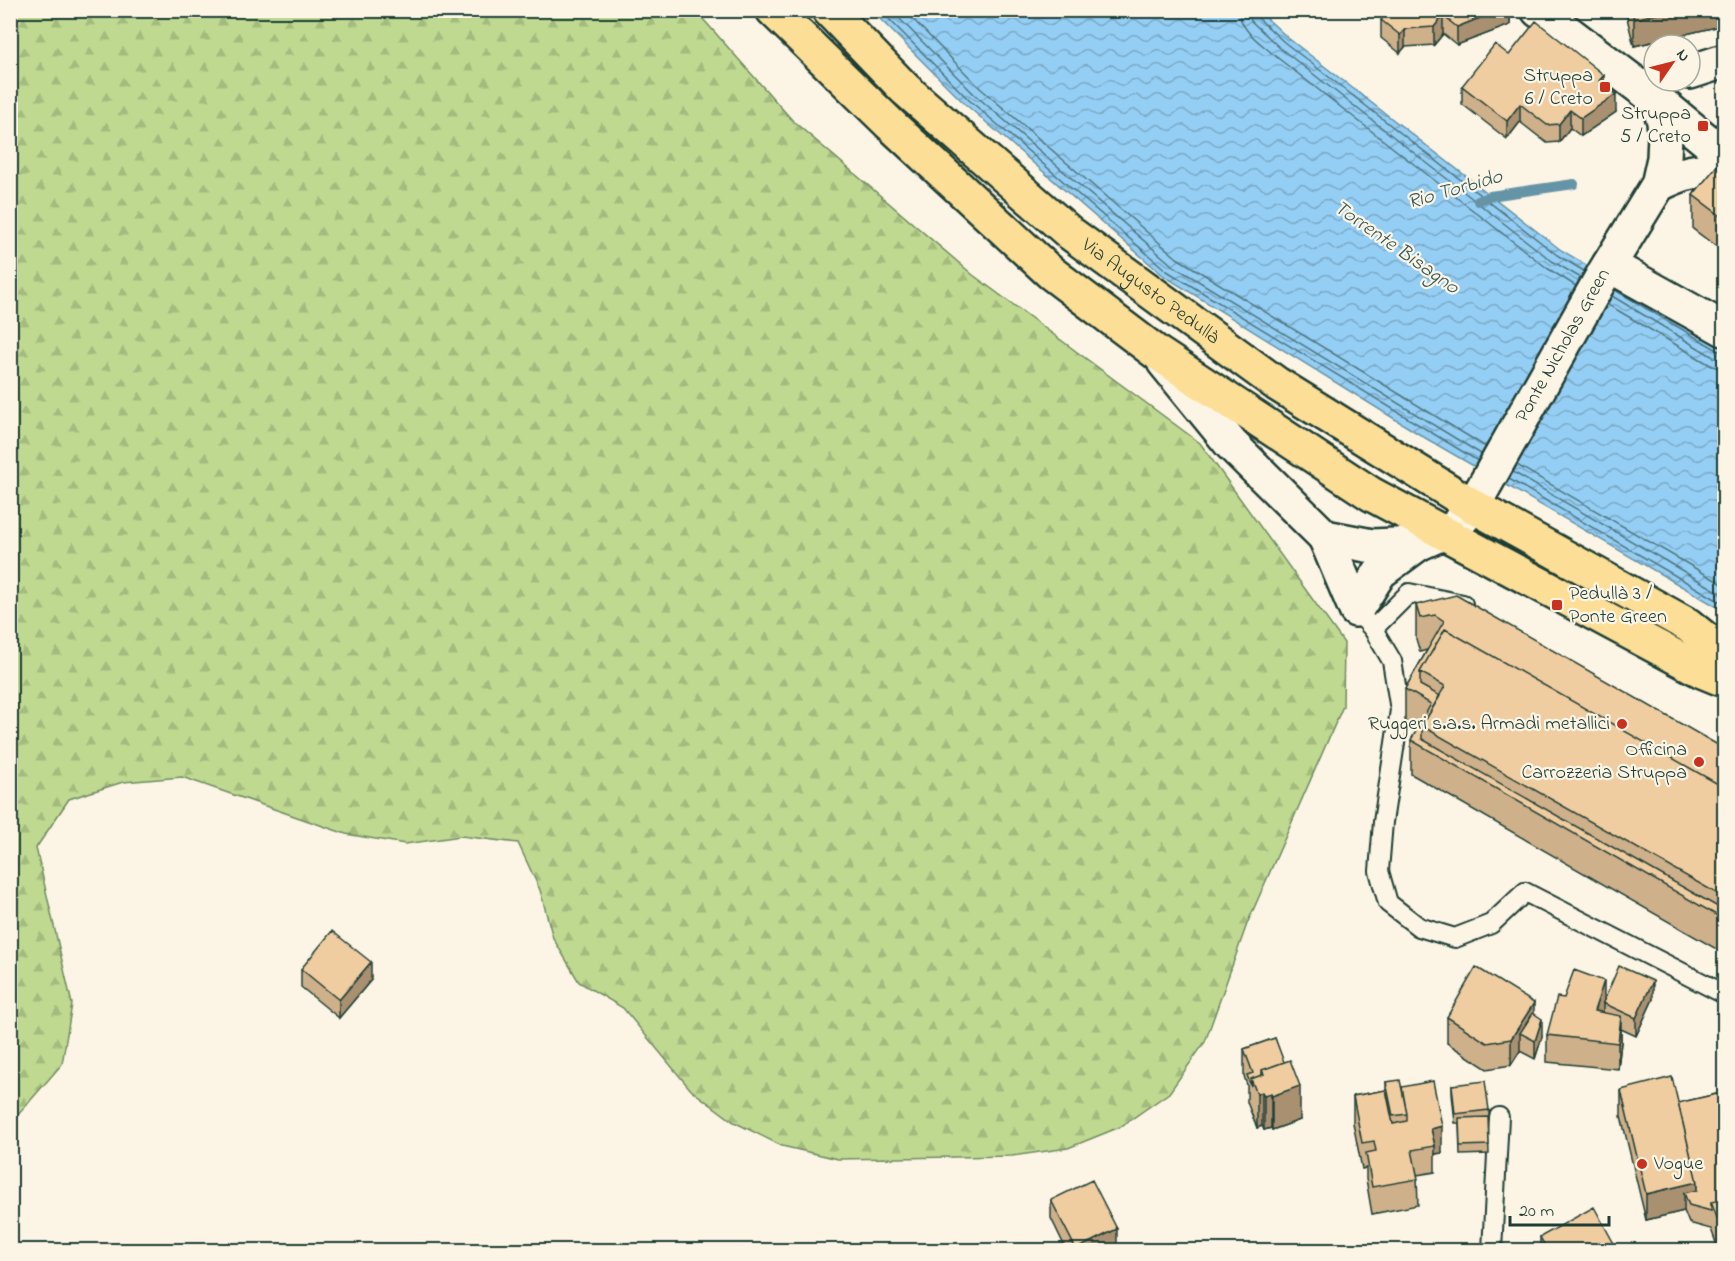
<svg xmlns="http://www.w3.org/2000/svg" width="1735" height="1261" font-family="'Indie Flower',sans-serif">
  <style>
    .forest { fill: url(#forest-firs); stroke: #6f8b62; stroke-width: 1.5 }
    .water { fill: url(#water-waves); stroke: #6694a7; stroke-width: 1.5 }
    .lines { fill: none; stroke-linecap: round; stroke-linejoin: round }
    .shore { stroke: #4e7781; stroke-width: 1.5 }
    .stream { stroke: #6694a7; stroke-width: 10 }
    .service-casing { stroke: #1f3d34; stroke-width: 22 }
    .minor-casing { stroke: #1f3d34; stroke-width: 38 }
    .tertiary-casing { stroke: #1f3d34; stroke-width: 38 }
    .secondary-casing { stroke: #1f3d34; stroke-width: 38 }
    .primary-casing { stroke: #1f3d34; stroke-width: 38 }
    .service { stroke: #fcf5e5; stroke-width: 18 }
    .minor { stroke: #fcf5e5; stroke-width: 33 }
    .tertiary { stroke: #fcf5e5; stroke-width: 33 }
    .secondary { stroke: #fcf5e5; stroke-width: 33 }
    .primary { stroke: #fcde96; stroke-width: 33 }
    .wall { fill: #ceb08a; stroke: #1f3d34; stroke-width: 1.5 }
    .shaded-wall { fill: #a89071; stroke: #1f3d34; stroke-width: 1.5 }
    .building { fill: #f0cda1; stroke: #1f3d34; stroke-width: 1.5 }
    .poi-dot { fill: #c8321e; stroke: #fcf5e5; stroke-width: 2 }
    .labels { text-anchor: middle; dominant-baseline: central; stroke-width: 4.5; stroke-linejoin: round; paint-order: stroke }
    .poi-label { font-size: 20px; fill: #1f3d34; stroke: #fcf5e5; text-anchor: end }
    .street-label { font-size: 20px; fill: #1f3d34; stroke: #fcf5e5 }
    .water-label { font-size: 21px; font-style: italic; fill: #375a5a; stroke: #fcf5e5 }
  </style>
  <defs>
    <pattern id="forest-firs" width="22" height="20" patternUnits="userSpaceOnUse" patternTransform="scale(1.5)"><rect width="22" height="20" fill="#bfd991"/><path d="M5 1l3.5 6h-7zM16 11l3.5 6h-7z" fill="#a4bb7e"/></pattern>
    <pattern id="water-waves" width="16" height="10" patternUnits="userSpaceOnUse" patternTransform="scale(1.5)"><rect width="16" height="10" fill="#95cef4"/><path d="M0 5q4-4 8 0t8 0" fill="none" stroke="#79a8c6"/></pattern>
  </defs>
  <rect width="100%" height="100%" fill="#fcf5e5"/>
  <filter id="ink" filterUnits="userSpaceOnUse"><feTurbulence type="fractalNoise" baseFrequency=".0167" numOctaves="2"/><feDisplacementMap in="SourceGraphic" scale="12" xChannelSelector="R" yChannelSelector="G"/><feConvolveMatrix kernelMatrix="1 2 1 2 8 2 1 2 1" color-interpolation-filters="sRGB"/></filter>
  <g filter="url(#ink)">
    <!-- forest -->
    <path class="forest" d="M11,10L696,11L793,121L973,275L1200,443L1344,643L1343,706L1247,924L1205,1042L1169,1093L1120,1127L1068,1148L1012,1156L838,1159L782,1146L734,1122L691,1090L623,1008L579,982L553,938L540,890L518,843L461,836L405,844L346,834L182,777L123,782L69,799L36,848L72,1004L62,1064L11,1123Z"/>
    <!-- water -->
    <path class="water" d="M872,11H1259L1288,38L1561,250L1724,347V611L1427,439L1164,276L965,104Z"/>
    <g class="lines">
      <!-- shore -->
      <path class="shore" d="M880,10L969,100L1167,271L1478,461
        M891,10L974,94L1172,265L1481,454
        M904,10L980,88L1177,258L1486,447
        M1239,10C1239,30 1261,43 1274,55L1547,268L1576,286
        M1248,10L1251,21L1280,48L1552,261L1581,278
        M1255,10L1257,17L1284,42L1557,255L1584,271
        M1615,290L1719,351L1724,352
        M1612,296L1715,358L1724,360
        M1607,304L1712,366L1724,369
        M1517,465L1724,585
        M1513,472L1724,595
        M1509,479L1724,604"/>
      <!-- stream -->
      <path class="stream" d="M1478,201L1490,196L1574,184"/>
      <defs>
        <path id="service" d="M1356,610L1373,629L1392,661L1400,710L1383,822L1379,871L1388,903L1419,927L1455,938L1491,924L1525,892L1724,994
          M1373,629L1409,593L1463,604
          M1492,1250L1499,1117"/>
        <path id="minor" d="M1325,537L1356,610
          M1356,610L1380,572L1418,544"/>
        <path id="tertiary" d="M1657,100L1724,155
          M1658,185C1682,173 1697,168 1724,172
          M1609,265L1724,329
          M1164,362L1231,444L1325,537L1372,546L1418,544L1454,528L1473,506"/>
        <g id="secondary">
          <path d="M1538,10L1657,100"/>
          <path d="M1690,72L1724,61"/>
          <path id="s1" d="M1473,506L1604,273L1658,185L1664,158L1665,134L1664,121L1657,100"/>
        </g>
        <g id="primary">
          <path d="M773,10L889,123L1050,272L1157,353L1371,494L1702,671L1724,680"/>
          <path id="s2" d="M829,10L905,89L1070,233L1277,384L1473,506L1688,625L1724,654"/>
        </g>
      </defs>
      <!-- service casing -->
      <use href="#service" class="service-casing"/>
      <!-- minor casing -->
      <use href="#minor" class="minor-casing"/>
      <!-- tertiary casing -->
      <use href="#tertiary" class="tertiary-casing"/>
      <!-- secondary casing -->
      <use href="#secondary" class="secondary-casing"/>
      <!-- primary casing -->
      <use href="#primary" class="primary-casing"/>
      <!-- service -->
      <use href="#service" class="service"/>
      <!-- minor -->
      <use href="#minor" class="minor"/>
      <!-- tertiary -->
      <use href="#tertiary" class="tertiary"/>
      <!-- secondary -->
      <use href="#secondary" class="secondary"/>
      <!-- primary -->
      <use href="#primary" class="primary"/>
    </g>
    <!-- wall -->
    <path class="wall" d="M1384,10H1510V25L1457,45L1443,34L1434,45L1405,47L1400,53L1381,38V20L1387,13Z
      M1625,10H1725V25L1634,46Z
      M1509,55L1604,85L1616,112L1581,136L1570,128L1559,142L1547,143L1520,122L1507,139L1462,104V86Z
      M1725,156V253L1693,229V195Z
      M1416,605L1725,749V954L1411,774V740L1417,730L1405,723V689L1427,650L1420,652L1416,639Z
      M301,969L371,980L339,1018L301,987Z
      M1564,998L1604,999H1653L1636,1036L1621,1029V1042L1618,1069L1547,1062V1035Z
      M1534,1014L1542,1037L1535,1059L1520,1051L1511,1065L1487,1069L1447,1043V1017Z
      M1275,1038L1300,1120L1272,1130L1271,1128L1264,1130L1262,1126L1257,1128L1247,1102V1085L1244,1076V1049Z
      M1386,1082L1402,1087L1442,1153L1435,1154V1172L1417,1175L1418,1205L1372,1214L1366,1179V1168L1362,1169L1353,1123V1096L1386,1090Z
      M1452,1085L1489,1110V1119H1488L1489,1154L1460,1155L1459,1123H1455L1452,1094Z
      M1621,1090L1678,1103L1725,1092V1251H1719L1711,1229L1689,1223L1684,1211L1646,1220L1621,1116Z
      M1051,1200L1117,1247L1110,1251H1067L1051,1218Z
      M1540,1237L1618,1251H1540Z"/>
    <!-- shaded-wall -->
    <path class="shaded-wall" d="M1500,10H1510V25L1457,45V27Z
      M1673,10H1725V25L1634,46V19Z
      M1443,16V34L1434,45V27Z
      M1405,29V47L1400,53V35Z
      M1604,75V93L1599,81Z
      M1616,94V112L1581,136V118Z
      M1520,104V122L1507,139V121Z
      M1570,110V128L1559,142V124Z
      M371,962V980L339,1018V1000Z
      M1604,981V1004L1603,1003V1012L1594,1011Z
      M1653,981V999L1636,1036V1018Z
      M1534,1003V1030L1520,1033V1051L1511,1065V1039Z
      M1621,1016V1042L1618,1069V1043Z
      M1542,1019V1037L1535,1059V1041Z
      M1254,1085L1300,1086V1120L1272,1130V1096L1271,1094V1128L1264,1130V1096L1262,1092V1126L1257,1128V1094Z
      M1442,1126V1153L1435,1154V1146L1431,1129Z
      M1697,1182V1207L1684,1193V1211L1646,1220V1194Z
      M1117,1229V1247L1110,1251H1076V1249Z"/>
    <!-- building -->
    <path class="building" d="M1389,10H1500L1457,27L1443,16L1434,27L1405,29L1400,35L1381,20Z
      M1632,10H1673L1634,19Z
      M1536,21L1604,75L1599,81L1616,94L1581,118L1570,110L1559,124L1547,125L1520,104L1507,121L1462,86L1495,44L1509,55Z
      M1725,156V219L1693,195Z
      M1456,595L1725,749V788L1445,629L1420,672V685L1440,696L1422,726V739L1725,911V920L1411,740L1431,704L1405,689L1444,621L1435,615L1420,618L1416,605Z
      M1445,629L1725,788V898L1422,726L1445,686L1420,672Z
      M332,931L371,962L339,1000L301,969Z
      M1619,966L1653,981L1636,1018L1603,1003Z
      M1476,967L1534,1003L1511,1039L1487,1043L1447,1017Z
      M1574,970L1604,981L1594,1011L1621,1016L1618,1043L1547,1035L1557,997L1564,998Z
      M1533,1013L1542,1019L1535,1041L1520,1033Z
      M1275,1038L1284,1062L1262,1070V1075L1251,1079V1086L1247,1075L1253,1073L1244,1049Z
      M1290,1060L1300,1086L1272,1096L1271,1094L1264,1096L1262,1092L1257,1094L1251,1079L1264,1074L1262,1070Z
      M1672,1077L1697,1182L1646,1194L1621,1090Z
      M1400,1080L1407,1114L1393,1116L1386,1082Z
      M1433,1081L1442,1126L1431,1129L1435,1146L1412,1150L1418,1179L1372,1187L1366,1153L1376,1151L1374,1141L1362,1143L1353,1096L1386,1090L1393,1124L1407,1121V1114L1402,1087Z
      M1485,1081L1489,1110L1455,1114L1452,1085Z
      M1725,1092V1199L1711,1202V1211L1689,1205L1684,1193L1697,1190V1182L1678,1103Z
      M1488,1117L1489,1145L1460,1146L1459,1118Z
      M1092,1180L1117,1229L1076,1249L1051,1200Z
      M1725,1199V1238L1711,1202Z
      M1594,1207L1618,1251H1548L1540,1237Z"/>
  </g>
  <!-- markers -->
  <g class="poi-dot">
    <rect x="1599" y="81" width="12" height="12" rx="3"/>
    <rect x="1697" y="120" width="12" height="12" rx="3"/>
    <rect x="1551" y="599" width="12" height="12" rx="3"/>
    <circle cx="1622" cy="724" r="6"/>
    <circle cx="1699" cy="762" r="6"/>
    <circle cx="1642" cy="1164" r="6"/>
  </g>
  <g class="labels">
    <!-- poi labels -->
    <g class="poi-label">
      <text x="1593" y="76">Struppa<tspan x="1593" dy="23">6 / Creto</tspan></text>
      <text x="1691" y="114">Struppa<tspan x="1691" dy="23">5 / Creto</tspan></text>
      <text x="1569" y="594" text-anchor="start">Pedullà 3 /<tspan x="1569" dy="23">Ponte Green</tspan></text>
      <text x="1610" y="724">Ruggeri s.a.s. Armadi metallici</text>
      <text x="1687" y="750">Officina<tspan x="1687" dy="23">Carrozzeria Struppa</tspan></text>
      <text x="1654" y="1164" text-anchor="start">Vogue</text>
    </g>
    <!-- street labels -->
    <g class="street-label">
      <text stroke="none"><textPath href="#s2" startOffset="428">Via Augusto Pedullà</textPath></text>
      <text stroke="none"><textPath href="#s1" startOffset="184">Ponte Nicholas Green</textPath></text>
    </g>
    <!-- water labels -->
    <g class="water-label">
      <text transform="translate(1455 190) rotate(-16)">Rio Torbido</text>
      <text transform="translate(1396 248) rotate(35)">Torrente Bisagno</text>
    </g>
  </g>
  <!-- margin -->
  <rect width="1735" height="1261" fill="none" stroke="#fcf5e5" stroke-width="36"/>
  <rect x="18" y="18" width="1699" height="1225" fill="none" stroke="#1f3d34" stroke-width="2" filter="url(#ink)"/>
  <!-- north arrow -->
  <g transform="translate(1672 63) rotate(55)"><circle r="28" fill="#fcf5e5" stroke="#a4ab9e" stroke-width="1.5"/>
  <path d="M0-4.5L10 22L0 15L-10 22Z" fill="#c8321e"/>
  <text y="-9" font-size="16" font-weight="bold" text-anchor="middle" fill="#1f3d34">N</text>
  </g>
  <!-- scale -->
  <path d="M1510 1216v9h99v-9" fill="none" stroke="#1f3d34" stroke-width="3"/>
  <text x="1519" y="1216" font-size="18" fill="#1f3d34" stroke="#fcf5e5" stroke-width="4.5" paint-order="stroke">20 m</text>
</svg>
